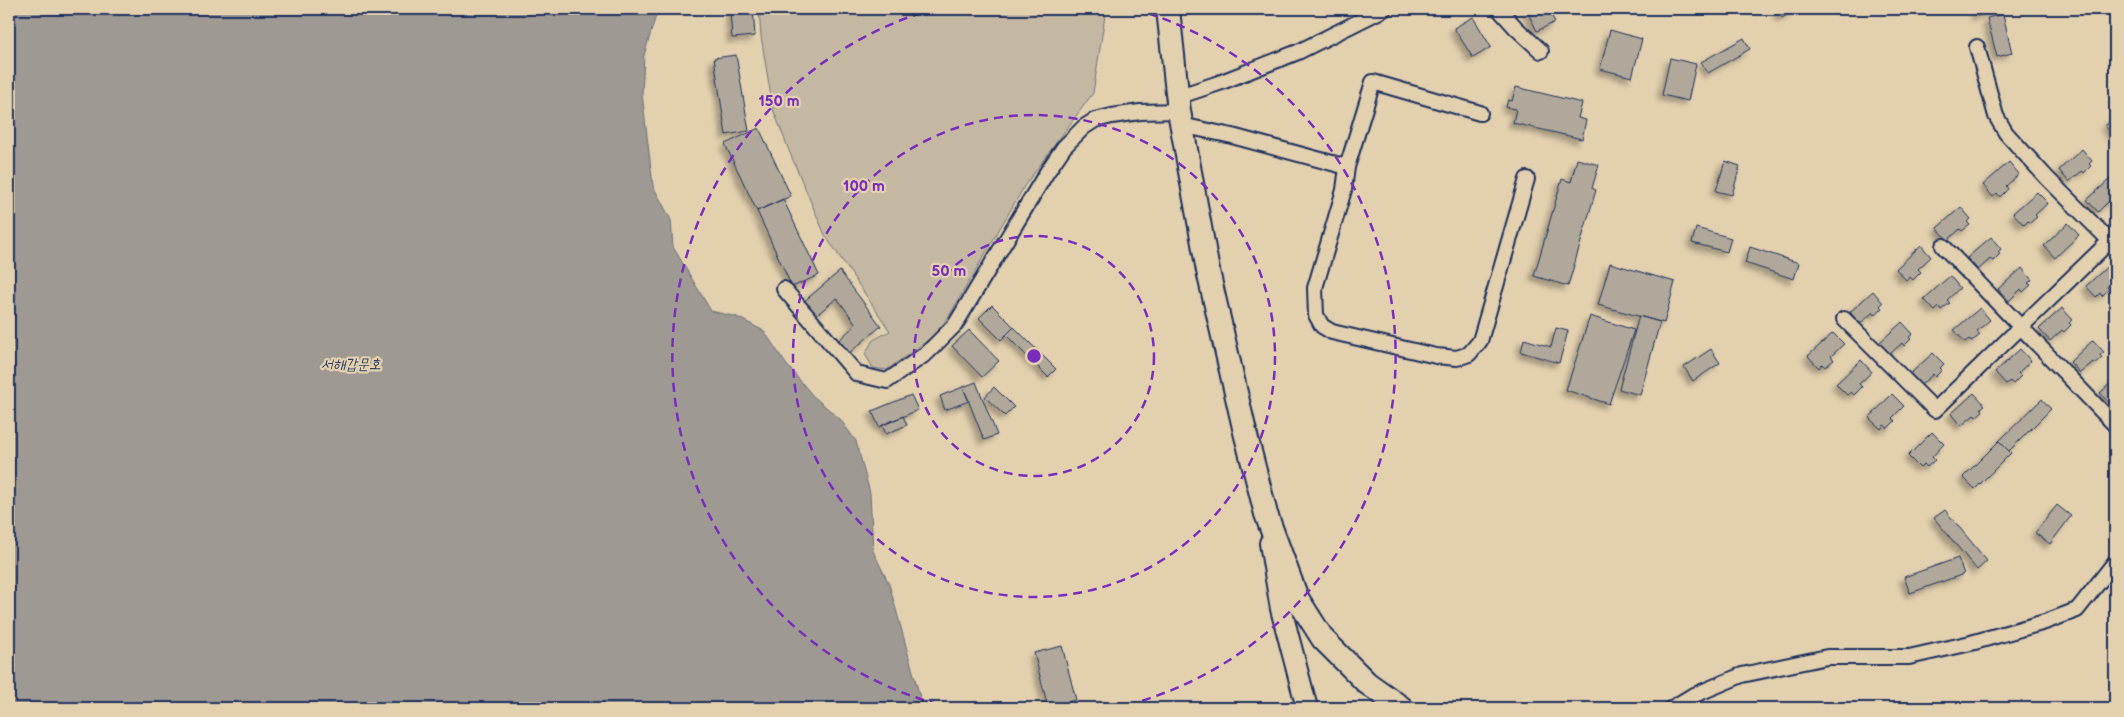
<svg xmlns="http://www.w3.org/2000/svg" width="2124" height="717" font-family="'Balsamiq Sans','Poor Story',sans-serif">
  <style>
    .green { fill: #c5b8a2; stroke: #707480 }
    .water { fill: #9e9993; stroke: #6a6f7e }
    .building { fill: #b0a89a; stroke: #1b2f5e; filter: url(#shadow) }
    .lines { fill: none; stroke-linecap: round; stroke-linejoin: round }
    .minor-casing { stroke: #1b2f5e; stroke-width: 18 }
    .secondary-casing { stroke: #1b2f5e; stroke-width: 24 }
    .primary-casing { stroke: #1b2f5e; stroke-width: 26 }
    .minor { stroke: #e2d0ae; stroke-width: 14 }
    .secondary { stroke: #e2d0ae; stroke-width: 20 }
    .primary { stroke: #e2d0ae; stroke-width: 22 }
    .ring { fill: none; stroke: #7b2cbf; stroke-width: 2.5; stroke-dasharray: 9 6 }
    .labels { text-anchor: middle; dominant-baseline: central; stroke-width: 4.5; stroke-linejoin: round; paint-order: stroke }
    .water-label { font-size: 15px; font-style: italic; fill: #2f3f66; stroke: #e2d0ae }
    .centre { fill: #7b2cbf; stroke: #e2d0ae; stroke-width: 2.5 }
    .ring-label { font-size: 15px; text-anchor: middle; font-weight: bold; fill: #7b2cbf; stroke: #e2d0ae; stroke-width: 4.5; stroke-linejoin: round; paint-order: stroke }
  </style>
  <defs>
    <filter id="shadow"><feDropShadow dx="-4.5" dy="4.5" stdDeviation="2.5" flood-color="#0004"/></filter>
  </defs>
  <rect width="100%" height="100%" fill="#e2d0ae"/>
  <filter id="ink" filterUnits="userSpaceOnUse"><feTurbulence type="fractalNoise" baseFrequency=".02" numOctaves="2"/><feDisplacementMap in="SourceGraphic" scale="10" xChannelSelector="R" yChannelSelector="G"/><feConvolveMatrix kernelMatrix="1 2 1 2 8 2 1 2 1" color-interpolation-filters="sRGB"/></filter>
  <g filter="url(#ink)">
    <!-- green -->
    <path class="green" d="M759,9H1106L1093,93L1025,185L949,316L935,335L887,370L873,368L865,354L873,340L890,331L825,235L790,153L773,109L761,36Z"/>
    <!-- water -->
    <path class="water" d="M9,9H658L644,55L642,94L653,186L671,220L673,247L711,311L737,317L764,331L786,364L813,396L840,419L856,441L870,493L873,551L889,584L923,708H9Z"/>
    <!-- building -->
    <path class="building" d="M730,9H753L755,36L732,38Z
      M1526,9H1548L1555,22L1537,31Z
      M1776,9H1796L1782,18Z
      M1975,9H1999L1977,16Z
      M2003,14L2012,53L1997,57L1987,18Z
      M1473,17L1491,47L1473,58L1454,28Z
      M1610,30L1642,39L1632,77L1600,69Z
      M1744,38L1750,49L1708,73L1701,62Z
      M736,55L749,131L726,135L714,58Z
      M1670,58L1696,64L1688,101L1662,95Z
      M1516,87L1582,103L1578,118L1586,120L1582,139L1513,123L1516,109L1506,107L1508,100L1512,101Z
      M2115,117V137L2105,126Z
      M759,128L791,196L757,211L725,144Z
      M2082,149L2092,161L2089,164L2091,166L2084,173L2082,171L2069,182L2059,170Z
      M1577,159L1599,165L1592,188L1596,190L1568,286L1534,276L1562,179L1571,182Z
      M1725,161L1740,166L1732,195L1716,191Z
      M2009,162L2019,174L2006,186L2008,189L2000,197L1997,193L1993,197L1983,185Z
      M2110,179L2115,184V200L2112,203L2110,200L2098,212L2087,200Z
      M2037,192L2048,203L2035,215L2037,217L2030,223L2028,221L2024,225L2013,213Z
      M783,199L819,275L792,287L757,211Z
      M1961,207L1971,219L1967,222L1970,225L1962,231L1960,229L1948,240L1937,228Z
      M2068,223L2079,235L2055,258L2044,246Z
      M1696,228L1731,238L1727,252L1692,243Z
      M1991,237L2001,249L1998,252L2000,254L1993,261L1990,259L1978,270L1967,258Z
      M1921,245L1931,257L1918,269L1921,272L1913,280L1910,277L1906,280L1896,269Z
      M1750,247L1799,263L1794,279L1745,263Z
      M1610,263L1675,282L1664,323L1598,305Z
      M2110,264L2115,270V280L2107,287L2109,289L2102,296L2100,293L2096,297L2086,286Z
      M2022,268L2032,280L2028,283L2031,285L2023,292L2021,289L2009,301L1998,289Z
      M840,271L881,326L847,355L836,343L856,324L837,298L814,317L802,303Z
      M1950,276L1960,288L1947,300L1950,303L1941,310L1939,307L1935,311L1924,299Z
      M1873,291L1883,303L1880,306L1882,308L1875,315L1873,312L1860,324L1850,312Z
      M992,305L1014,327L1001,340L979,318Z
      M1980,308L1990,320L1977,331L1980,335L1971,342L1969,339L1965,342L1954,330Z
      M2062,308L2073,320L2069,323L2071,325L2064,332L2062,330L2050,341L2039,329Z
      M1590,316L1634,330L1609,404L1566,390Z
      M1639,316L1660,322L1640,395L1619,389Z
      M1902,322L1913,334L1909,337L1911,339L1904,346L1902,343L1889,355L1879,343Z
      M1014,327L1056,369L1048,377L1006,335Z
      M1556,328L1568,331L1559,363L1521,352L1524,339L1551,347Z
      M969,330L999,361L982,377L952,346Z
      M1833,333L1844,344L1831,356L1834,360L1825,367L1822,364L1819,368L1808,356Z
      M2093,340L2104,352L2100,355L2102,358L2095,364L2093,362L2080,373L2070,362Z
      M1711,349L1720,363L1693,381L1684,367Z
      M2020,349L2031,361L2018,373L2021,376L2013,384L2010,381L2006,384L1995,372Z
      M1933,353L1944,364L1940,368L1942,370L1935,377L1933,374L1920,386L1910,374Z
      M1861,360L1872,372L1859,384L1862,387L1854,395L1851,392L1847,395L1836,384Z
      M2115,379V400L2110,404L2100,393Z
      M976,382L997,435L984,440L963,387Z
      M963,387L969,401L945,410L940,396Z
      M994,387L1014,407L1005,416L985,397Z
      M1974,393L1985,405L1981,408L1983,411L1976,417L1974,415L1961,426L1951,414Z
      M1892,394L1904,406L1892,418L1895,421L1888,428L1884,425L1881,429L1869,418Z
      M911,395L918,410L879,427L872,411Z
      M2042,399L2051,409L2009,451L1999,441Z
      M903,416L907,425L886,434L882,425Z
      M1932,432L1944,444L1932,457L1935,460L1927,467L1924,464L1920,468L1908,456Z
      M1999,441L2011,453L1975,489L1963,477Z
      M2057,505L2071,516L2050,544L2035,533Z
      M1945,510L1987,561L1977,570L1934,518Z
      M1958,558L1964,574L1910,593L1904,577Z
      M1062,646L1076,700L1048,707L1034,653Z"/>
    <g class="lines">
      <defs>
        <path id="minor" d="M1499,9L1516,28L1541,51
          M1977,47L1996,116L2006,133L2047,178L2115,246
          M1177,97L1219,83L1298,52L1384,9
          M1181,125L1232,136L1347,167L1344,190L1315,288L1316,315L1322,326L1332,332L1436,356L1457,358L1469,354L1480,341L1527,179
          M1347,167L1373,82L1480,113
          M1943,246L2115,425
          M784,289L857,374L887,381L927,353L955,325L1047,172L1064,147L1084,127L1095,120L1112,116L1140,112L1179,111
          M1844,319L1935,410L2115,236
          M1672,708L1692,696L1742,675L1827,657H1909L1971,643L2045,622L2077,610L2115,562"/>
        <path id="secondary" d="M1270,543L1281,609L1307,708"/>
        <path id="primary" d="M1168,9L1179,111L1208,271L1245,432L1266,514L1297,598L1323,639L1367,683L1402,708"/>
      </defs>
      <!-- minor casing -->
      <use href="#minor" class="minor-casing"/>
      <!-- secondary casing -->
      <use href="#secondary" class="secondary-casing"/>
      <!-- primary casing -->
      <use href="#primary" class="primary-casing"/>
      <!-- minor -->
      <use href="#minor" class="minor"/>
      <!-- secondary -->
      <use href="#secondary" class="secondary"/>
      <!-- primary -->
      <use href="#primary" class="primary"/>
    </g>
  </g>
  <!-- distance rings -->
  <g class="ring">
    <circle cx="1034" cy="356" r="120"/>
    <circle cx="1034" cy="356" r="241"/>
    <path d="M953 708A361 361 0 0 1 934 9M1134 9A361 361 0 0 1 1115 708"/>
  </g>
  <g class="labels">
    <!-- water labels -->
    <g class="water-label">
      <text x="351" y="364">서해갑문호</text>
    </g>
  </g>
  <circle cx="1034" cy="356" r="8" class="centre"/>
  <g class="ring-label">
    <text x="779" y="106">150 m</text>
    <text x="864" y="191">100 m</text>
    <text x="949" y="276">50 m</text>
  </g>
  <!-- margin -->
  <rect width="2124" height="717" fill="none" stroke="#e2d0ae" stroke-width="30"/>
  <rect x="15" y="15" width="2094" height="687" fill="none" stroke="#1b2f5e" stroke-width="2" filter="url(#ink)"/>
</svg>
